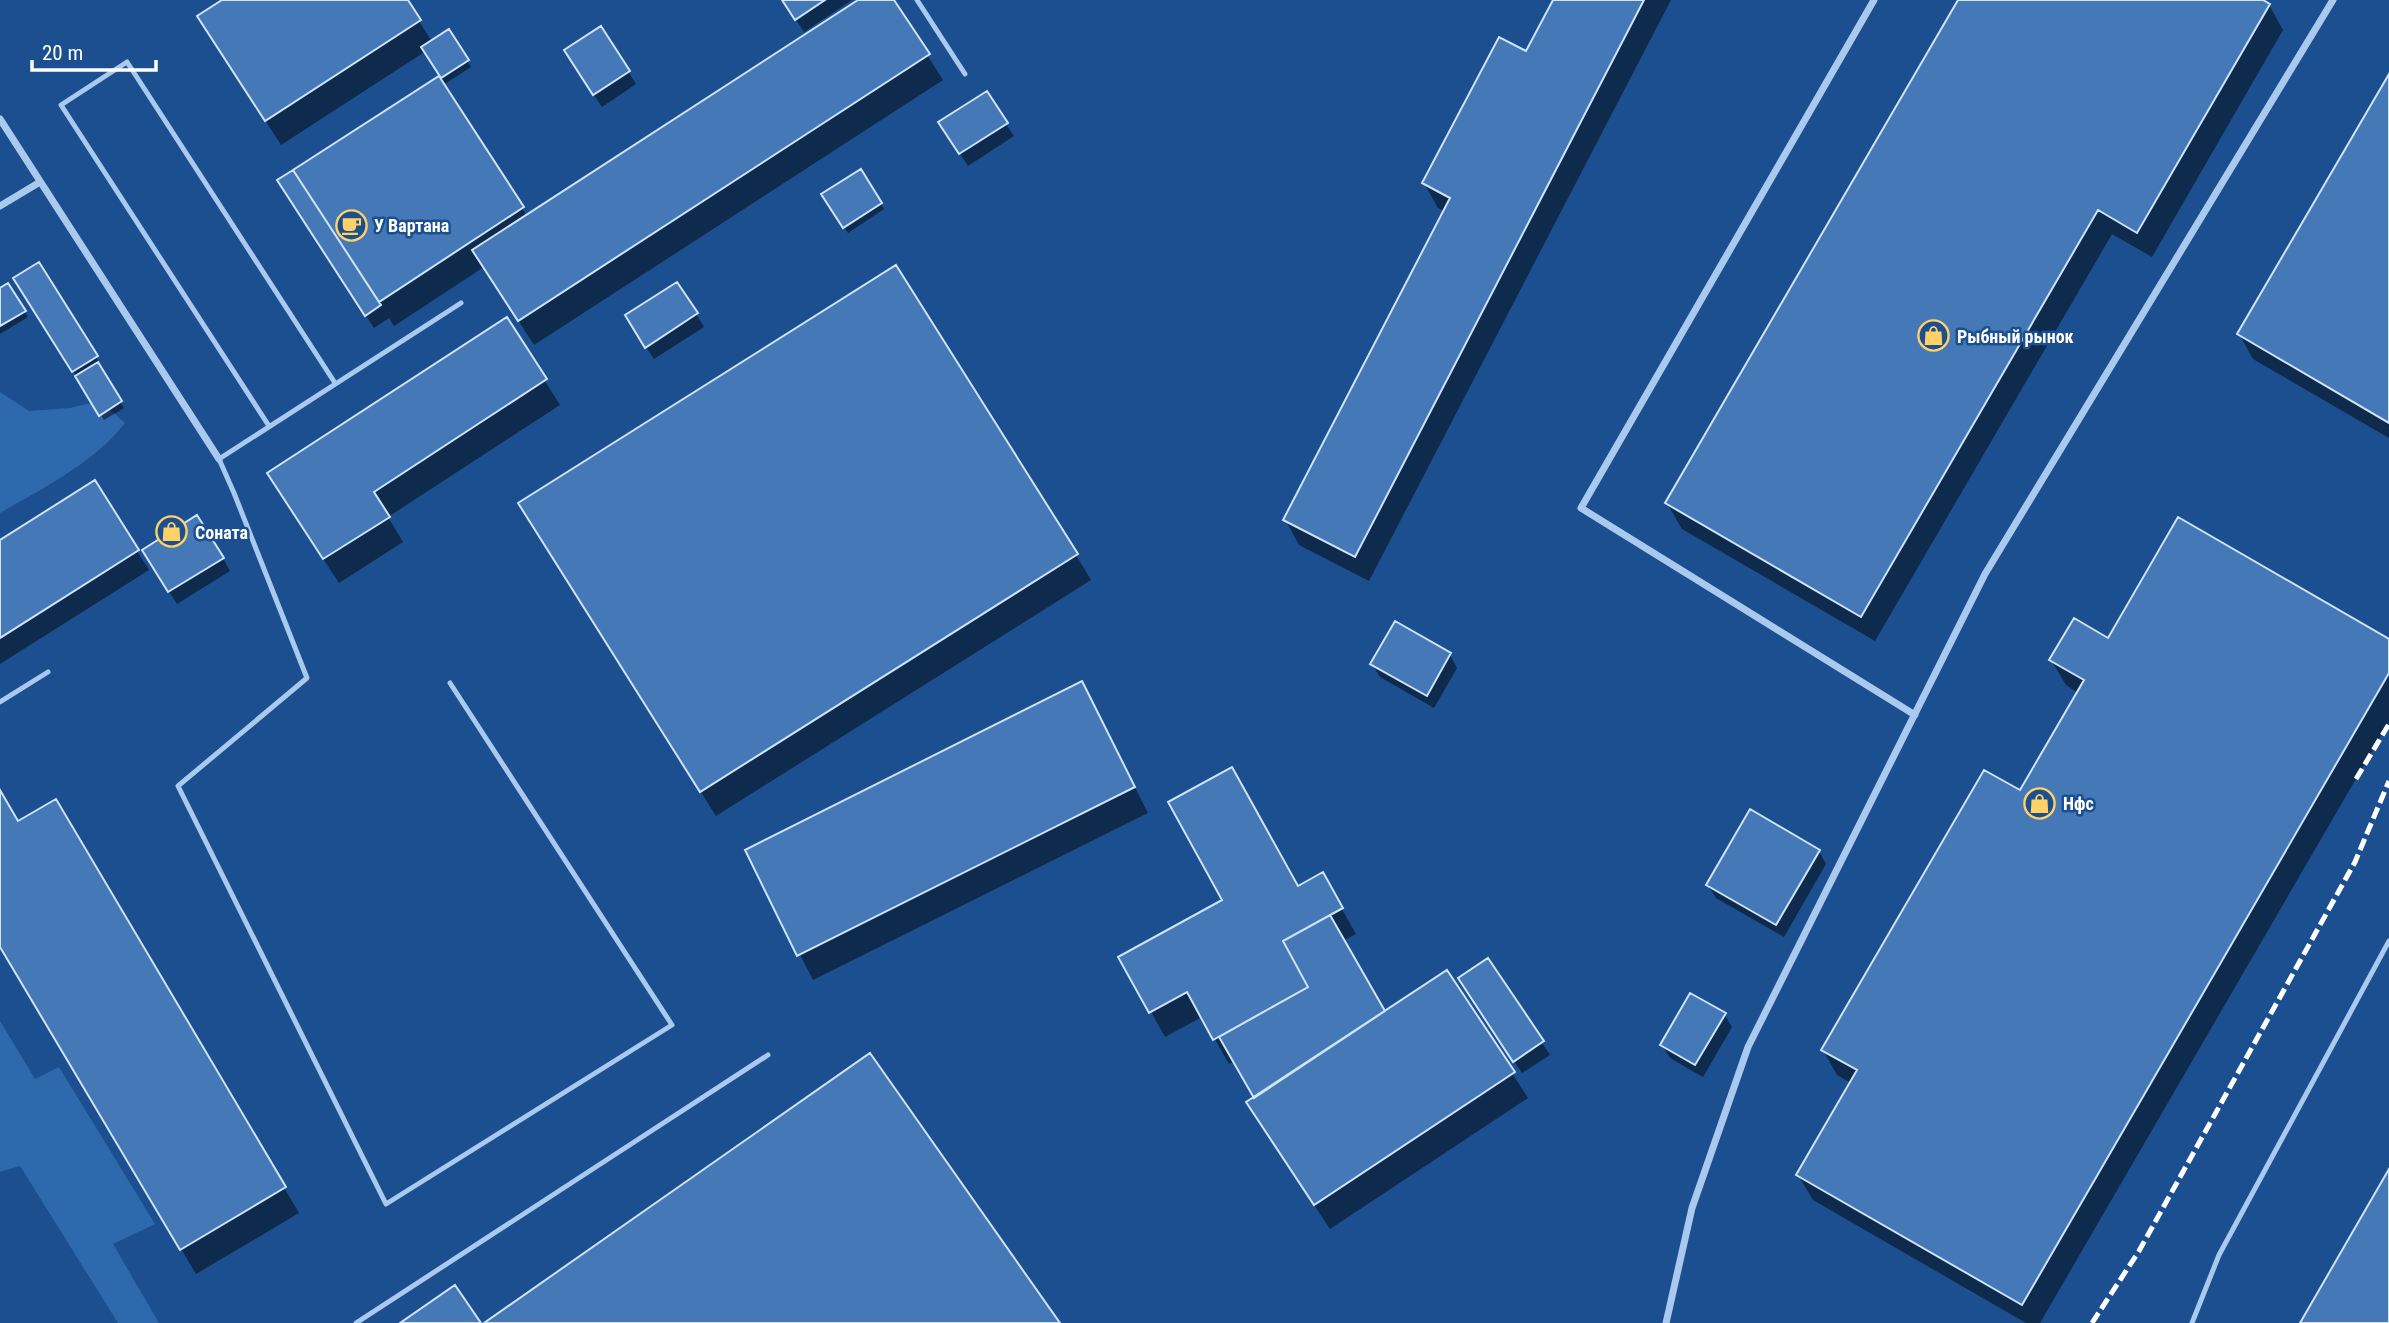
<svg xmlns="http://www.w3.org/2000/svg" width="2389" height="1323" font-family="'Roboto Condensed',sans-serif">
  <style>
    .green { fill: #2e69ad }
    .shadow { fill: #0007 }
    .building { fill: #4478b7; stroke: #cfe3fa; stroke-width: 2 }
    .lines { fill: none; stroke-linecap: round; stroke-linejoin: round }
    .lane { stroke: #a9c9ee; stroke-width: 5 }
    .street { stroke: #a9c9ee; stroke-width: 7 }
    .rail { stroke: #fff; stroke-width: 5; stroke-dasharray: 12 5; stroke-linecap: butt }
    .labels { text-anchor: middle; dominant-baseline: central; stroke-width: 5; stroke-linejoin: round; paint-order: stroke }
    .poi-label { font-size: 18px; font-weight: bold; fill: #fff; stroke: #1b4f8f; text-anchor: start }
  </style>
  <rect width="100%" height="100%" fill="#1b4f8f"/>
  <!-- green -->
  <path class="green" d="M0,392L29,411L70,408L100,401L125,423C95,462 42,489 0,513Z
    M0,1021L35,1079L59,1067L155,1224L113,1244L159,1323H118L20,1166L0,1172Z"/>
  <!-- shadow -->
  <path class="shadow" d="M225,0H406L432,42L449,31L471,67L443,85L527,216L861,0H892L943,80L534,345L484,267L394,326L389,318L374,328L280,181L441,76L426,51L281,145L199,17Z
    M783,0H852L804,32Z
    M1555,0H1671L1369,581L1299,545L1285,519L1445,212L1438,208L1424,183L1527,53Z
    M1960,0H2260L2269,5L2283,30L2152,257L2112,234L1875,641L1682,529L1667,503Z
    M573,63L628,71L636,84L602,107Z
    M2389,78V438L2253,359L2239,334Z
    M1006,124L1014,136L968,166L948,135Z
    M860,172L884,209L848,233L823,195Z
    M38,264L96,357L104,370L101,371L124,408L104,420L23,291Z
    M8,285L28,317L0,334V290Z
    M696,314L704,327L654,359L634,329Z
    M507,320L560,405L388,517L403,542L339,583L284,499Z
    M94,483L149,570L0,664V542Z
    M535,528L1076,555L1091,580L716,816Z
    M223,558L230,571L177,604L151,564Z
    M2389,641V722L2040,1323H2026L1813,1200L1798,1175L1851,1083L1837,1075L1823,1050L2020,793L2078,693L2066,685L2051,660Z
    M1450,655L1457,668L1434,708L1380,677L1372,664Z
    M1082,684L1148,813L813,980L747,851Z
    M0,794L18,823L55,802L299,1213L196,1274L0,944Z
    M1819,851L1826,864L1784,937L1716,898L1708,885Z
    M1322,874L1356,934L1343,941L1384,1013L1447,972L1528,1098L1330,1229L1263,1128L1248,1103L1256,1098L1235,1061L1229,1064L1202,1017L1165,1037L1121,957L1298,888Z
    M1488,960L1550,1055L1522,1073L1468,991Z
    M1724,1014L1732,1027L1703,1077L1670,1058L1662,1045Z"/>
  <!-- building -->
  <path class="building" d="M222,0H408L421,20L265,121L197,16Z
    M782,0H825L795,20Z
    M858,0H894L930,54L518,321L472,250Z
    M1553,0H1644L1355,557L1283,520L1450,198L1422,183L1499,37L1526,51Z
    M1958,0H2263L2270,4L2137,233L2098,210L1861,617L1665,503Z
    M601,26L630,71L593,95L564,50Z
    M449,29L469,60L441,78L421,47Z
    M2389,74V423L2237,334Z
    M439,76L524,207L379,302L293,170Z
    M987,91L1008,123L959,154L938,122Z
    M861,169L882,203L843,228L821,194Z
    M293,170L381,305L365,316L277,180Z
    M39,262L98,356L72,372L13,278Z
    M896,265L1078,554L700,792L518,503Z
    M677,282L698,313L645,348L625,315Z
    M8,283L26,311L0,326V288Z
    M507,317L547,379L374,492L390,517L323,559L267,473Z
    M98,362L122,401L99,416L75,376Z
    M95,480L139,550L0,638V540Z
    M197,515L224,558L168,592L142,550Z
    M2178,517L2389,639V673L2022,1305L1796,1175L1857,1070L1821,1050L1984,770L2020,790L2084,680L2049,660L2074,618L2108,638Z
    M1395,621L1451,653L1427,696L1370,664Z
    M1082,681L1135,787L797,956L745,850Z
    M1232,767L1298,886L1323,872L1343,908L1283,941L1308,987L1213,1040L1187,992L1149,1013L1118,957L1222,900L1168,802Z
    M0,790L18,821L56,799L286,1187L180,1250L0,947Z
    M1750,809L1820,850L1776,925L1706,885Z
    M1330,915L1385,1011L1254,1098L1219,1037L1308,987L1283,941Z
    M1488,958L1544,1041L1513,1062L1458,978Z
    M1447,970L1515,1072L1314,1205L1246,1102Z
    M1690,993L1726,1013L1695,1065L1660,1045Z
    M870,1053L1060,1323H484Z
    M2389,1169V1323H2300Z
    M455,1285L481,1323H400Z"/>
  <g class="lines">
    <!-- lane -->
    <path class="lane" d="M917,0L965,74
      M269,426L61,105L127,62L335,383
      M450,683L672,1025L386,1204L178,786L307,678L234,493L219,459L461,303
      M0,702L48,672
      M356,1323L768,1055
      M2192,1323L2219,1255L2389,941"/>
    <!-- street -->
    <path class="street" d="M1874,0L1581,508L1915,715
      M0,119L219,459
      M0,206L40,182
      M1666,1323L1692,1208L1748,1047L1985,574L2333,0"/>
    <!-- rail -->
    <path class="rail" d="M2356,779L2389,724
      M2092,1323L2139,1251L2355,862L2389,781"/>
  </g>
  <!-- icons -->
  <defs>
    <symbol id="cafe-ring" viewBox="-11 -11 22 22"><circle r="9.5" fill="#1b4f8f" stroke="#ffd166" stroke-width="1.5"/><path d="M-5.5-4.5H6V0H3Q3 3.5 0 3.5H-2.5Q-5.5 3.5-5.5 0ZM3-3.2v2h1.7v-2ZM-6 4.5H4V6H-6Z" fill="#ffd166"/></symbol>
    <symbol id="shop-ring" viewBox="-11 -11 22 22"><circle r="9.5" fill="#1b4f8f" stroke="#ffd166" stroke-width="1.5"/><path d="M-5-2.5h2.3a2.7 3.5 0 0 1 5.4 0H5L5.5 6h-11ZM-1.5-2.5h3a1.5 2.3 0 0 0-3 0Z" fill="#ffd166"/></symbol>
  </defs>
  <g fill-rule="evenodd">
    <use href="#cafe-ring" x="334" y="208" width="35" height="35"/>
    <use href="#shop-ring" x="1916" y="318" width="35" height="35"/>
    <use href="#shop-ring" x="154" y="514" width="35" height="35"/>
    <use href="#shop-ring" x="2022" y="786" width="35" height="35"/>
  </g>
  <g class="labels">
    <!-- poi labels -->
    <g class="poi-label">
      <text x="374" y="225">У Вартана</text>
      <text x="1957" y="336">Рыбный рынок</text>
      <text x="195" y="532">Соната</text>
      <text x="2063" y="803">Нфс</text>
    </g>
  </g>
  <!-- scale -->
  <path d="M32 60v10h124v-10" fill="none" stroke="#ffffff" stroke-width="3.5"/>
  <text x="42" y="60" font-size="21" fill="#ffffff" stroke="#1b4f8f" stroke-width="5" paint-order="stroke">20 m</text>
</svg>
